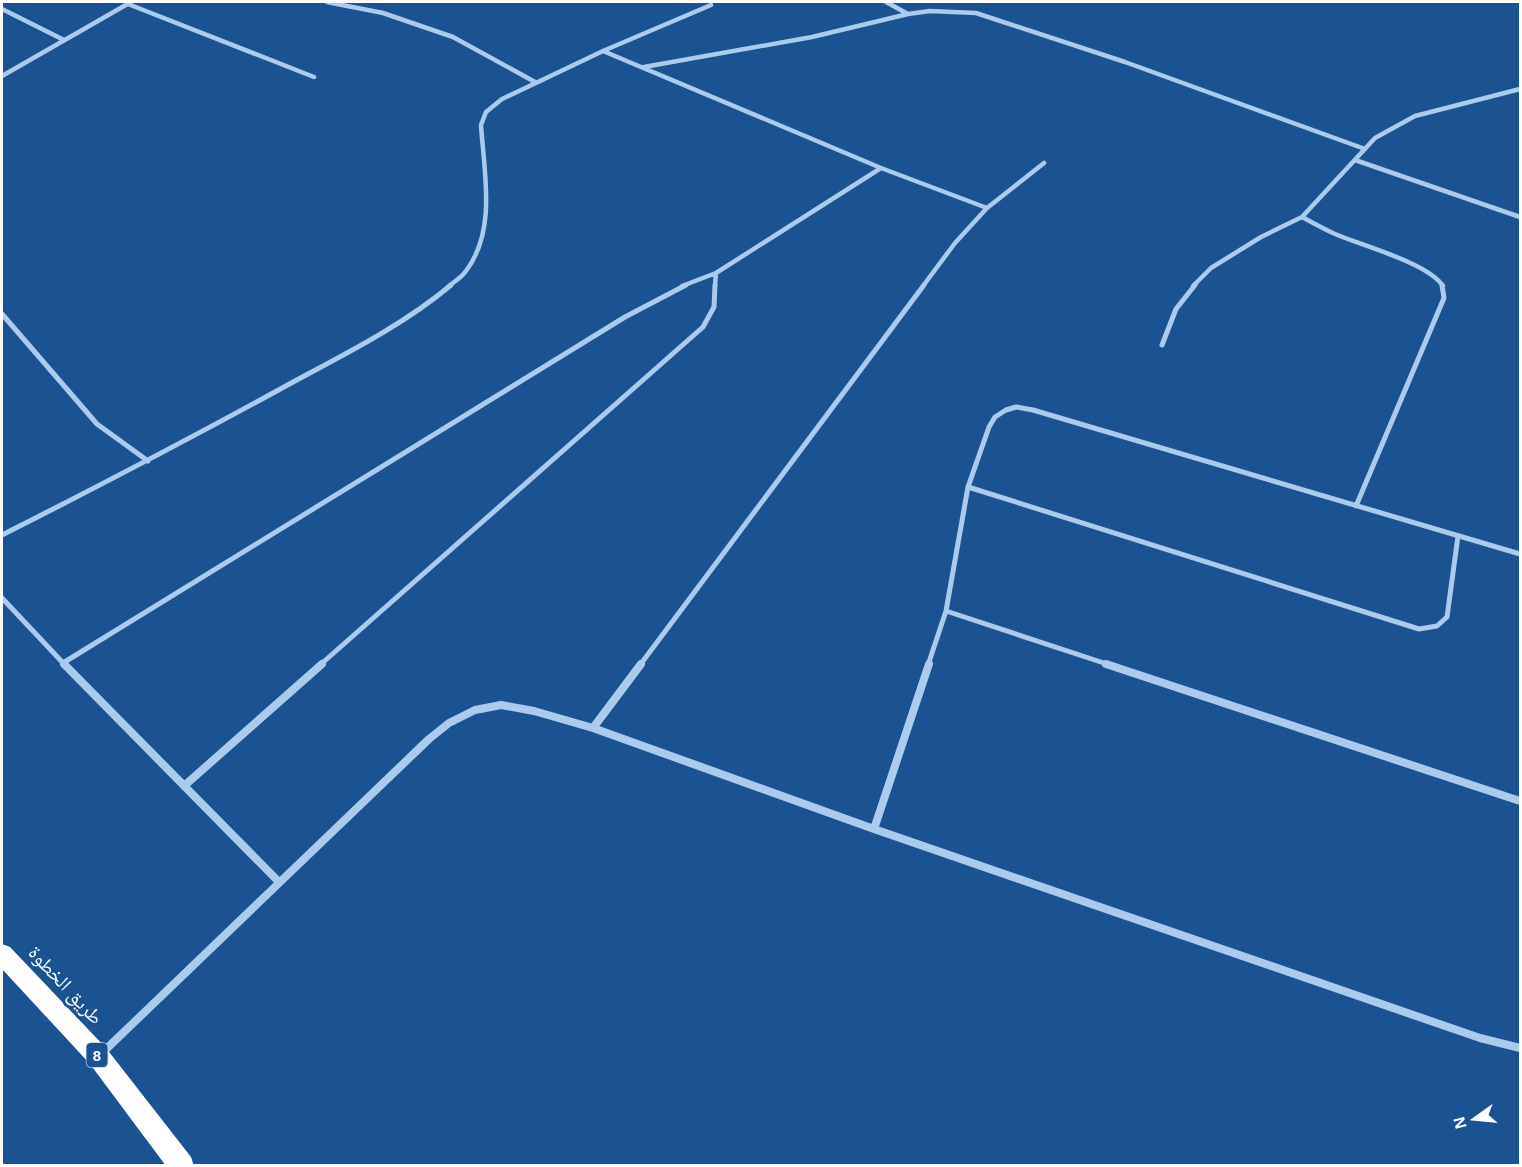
<svg xmlns="http://www.w3.org/2000/svg" width="1522" height="1167" font-family="Helvetica,'Noto Naskh Arabic',sans-serif">
  <style>
    .lines { fill: none; stroke-linecap: round; stroke-linejoin: round }
    .street-far2 { stroke: #abcbee; stroke-width: 4.5 }
    .street-far1 { stroke: #abcbee; stroke-width: 5 }
    .street { stroke: #abcbee; stroke-width: 8 }
    .highway { fill: #fff; fill-rule: evenodd }
    .labels { text-anchor: middle; dominant-baseline: central; stroke-width: 6; stroke-linejoin: round; paint-order: stroke }
    .shield { fill: #1b5291; stroke: #bbcbde; stroke-width: 1.5 }
    .shield-label { font-size: 15px; font-weight: bold; fill: #fff }
    .near-street-label { font-size: 20px; fill: #fff; stroke: #1b5291 }
  </style>
  <rect width="100%" height="100%" fill="#1b5291"/>
  <g class="lines">
    <!-- street-far2 -->
    <path class="street-far2" d="M327,2L383,13L453,37L535,82
      M886,2L908,14
      M128,4L314,77
      M2,9L64,40
      M603,51L881,168L987,208
      M644,67L812,37L908,14L930,11L976,13L1125,62L1365,149
      M2,76L131,2
      M1355,160L1520,217
      M1302,217C1313,223 1324,229 1335,234C1363,246 1428,263 1443,286
      M449,286C454,282 462,277 466,271C497,230 484,172 481,125L486,112L502,99L603,51L711,5
      M682,286L716,273L881,168
      M715,286L716,273
      M923,286L955,243L987,208L1044,163
      M1193,286L1211,268L1261,237L1302,217L1375,138L1415,116L1520,89"/>
    <!-- street-far1 -->
    <path class="street-far1" d="M2,314L97,424L148,461
      M1162,345L1176,309L1195,285
      M968,487L1419,629L1437,626L1447,617L1458,536
      M1356,506L1444,298L1442,285
      M2,535C97,487 191,438 284,387C341,356 401,327 451,285
      M2,598L65,665
      M946,611L1110,665
      M63,663L625,317L686,285
      M320,665L703,327L714,307L715,285
      M640,665L924,285
      M928,665L946,611L968,487L989,427L995,417L1006,410L1016,407L1033,410L1520,554"/>
    <!-- street -->
    <path class="street" d="M64,664L278,881
      M1106,664L1520,801
      M593,728L641,664
      M184,786L322,664
      M874,829L929,664
      M101,1054L429,739L449,723L475,710L501,705L534,711L593,728L874,829L1480,1038L1520,1048"/>
    <!-- highway -->
    <path class="highway" d="M2,944L10,947L106,1048L191,1157L194,1166H166L90,1064L2,969Z"/>
  </g>
  <g class="labels">
    <!-- shield labels -->
    <rect class="shield" x="86.5" y="1043" width="21" height="24" rx="4.5"/>
    <g class="shield-label">
      <text x="97" y="1055">8</text>
    </g>
    <!-- near-street labels -->
    <g class="near-street-label">
      <text transform="translate(66 985) rotate(47)">طريق الخطوة</text>
    </g>
  </g>
  <!-- border -->
  <rect width="1522" height="1167" fill="none" stroke="#ffffff" stroke-width="6"/>
  <!-- north arrow -->
  <g transform="translate(1474 1119) rotate(255)" stroke="#1b5291" stroke-width="4.5" paint-order="stroke">
  <path d="M0-4.5L10 22L0 15L-10 22Z" fill="#ffffff"/>
  <text y="-9" font-size="16" font-weight="bold" text-anchor="middle" fill="#ffffff">N</text>
  </g>
</svg>
